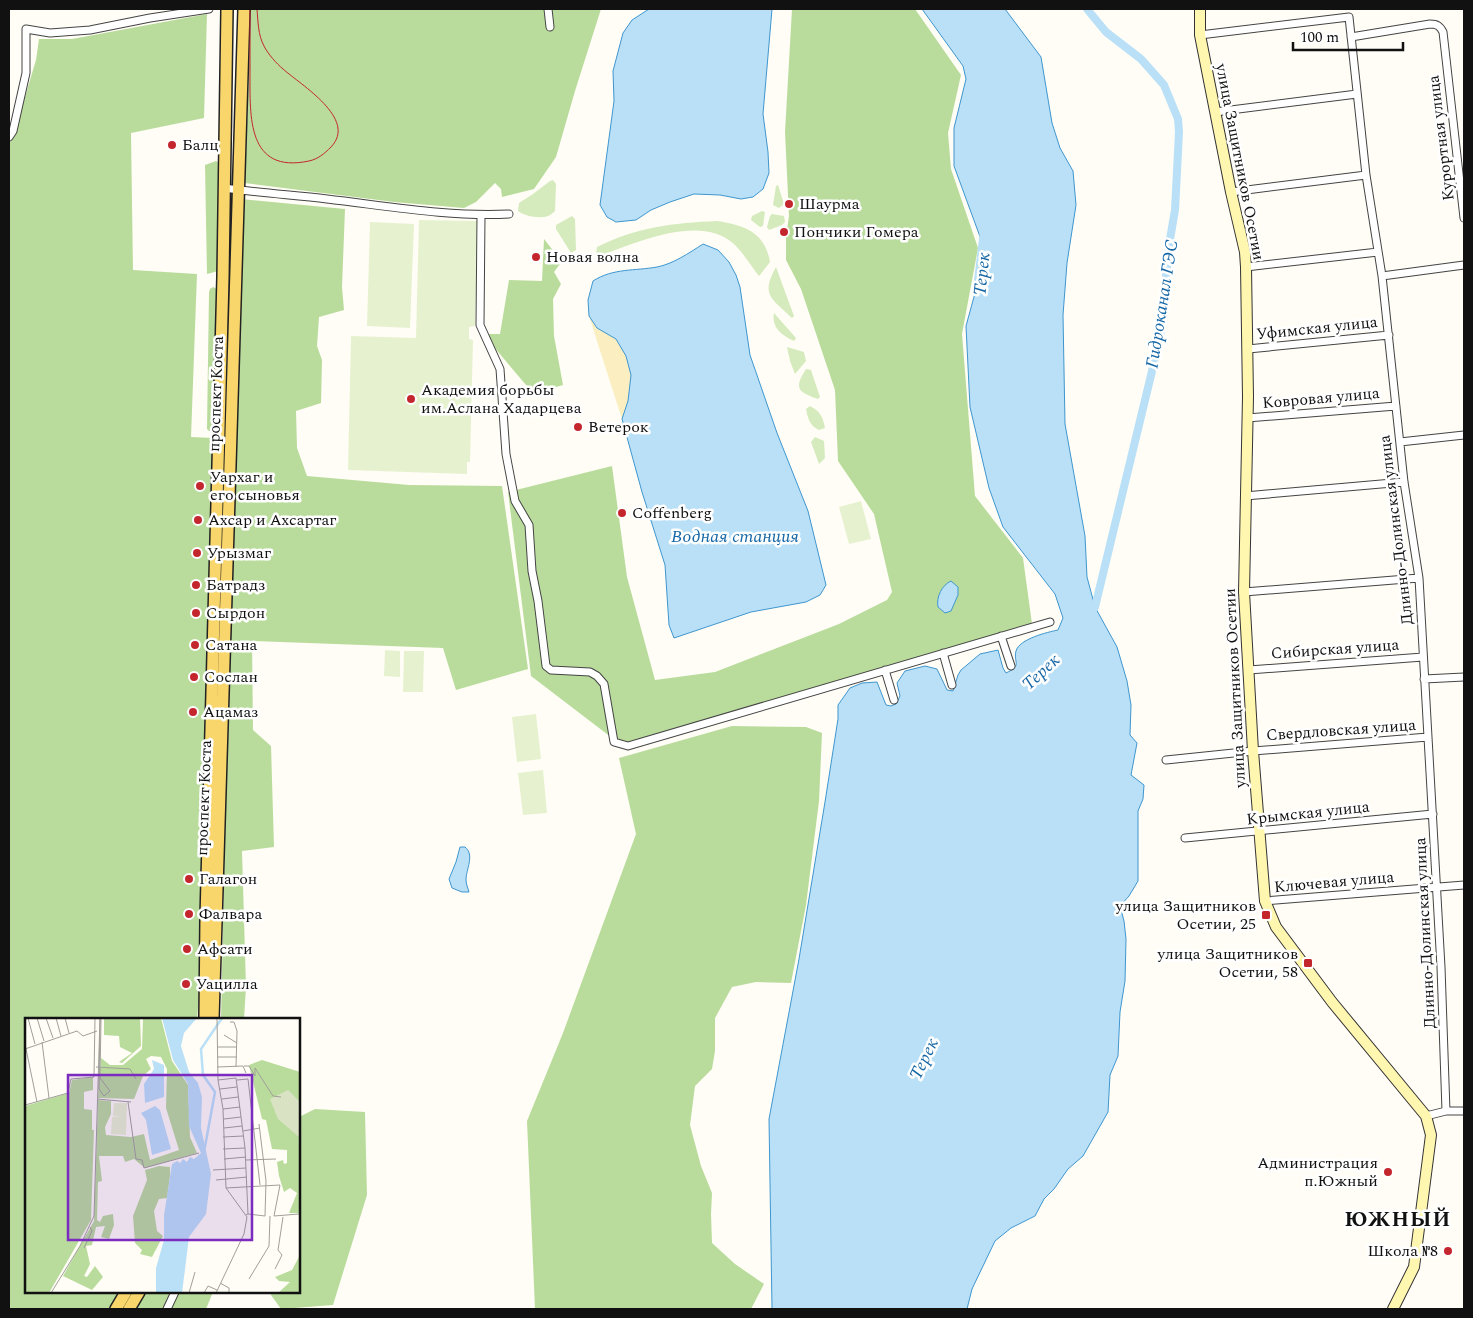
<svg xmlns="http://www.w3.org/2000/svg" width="1473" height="1318" font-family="Spectral,serif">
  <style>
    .green { fill: #d5ebbd }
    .forest { fill: #b9dc9c }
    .sand { fill: #fbeec1 }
    .pitch { fill: #e6f2cf }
    .water { fill: #b9e0f7; stroke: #3f96cf }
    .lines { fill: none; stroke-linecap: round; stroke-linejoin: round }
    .canal { stroke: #b9e0f7; stroke-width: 8 }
    .river { stroke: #b9e0f7; stroke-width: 14 }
    .street-casing { stroke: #444; stroke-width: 9 }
    .secondary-casing { stroke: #333; stroke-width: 12 }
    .primary-casing { stroke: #222; stroke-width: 14 }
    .street { stroke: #fff; stroke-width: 7 }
    .secondary { stroke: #fff6b0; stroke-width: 10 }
    .primary { stroke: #f9d66b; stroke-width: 11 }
    .tram { stroke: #c4262e; stroke-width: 1 }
    .poi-dot { fill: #c4262e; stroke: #fff; stroke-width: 2 }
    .labels { text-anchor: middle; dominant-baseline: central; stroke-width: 5; stroke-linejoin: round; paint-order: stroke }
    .street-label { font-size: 16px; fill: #111; stroke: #fff }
    .poi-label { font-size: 16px; fill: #111; stroke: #fff; text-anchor: start }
    .water-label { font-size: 18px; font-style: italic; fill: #1768a6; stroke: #fff }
    .district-label { font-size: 21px; font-weight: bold; letter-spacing: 1px; fill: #111; stroke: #fff }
    .inset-river { fill: none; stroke: #b9e0f7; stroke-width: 2.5 }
    .inset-road { fill: none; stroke: #a09f9a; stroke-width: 1 }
    .view { fill: #7b2cbf; fill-opacity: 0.15; stroke: #7b2cbf; stroke-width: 2.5 }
    .inset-edge { fill: none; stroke: #111; stroke-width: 2.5 }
  </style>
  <rect width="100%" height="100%" fill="#fffdf5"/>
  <!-- green -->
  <path class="green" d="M553,180L556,184L555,211C554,212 549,216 548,216C540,219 524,216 518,211L519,203L533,194L550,181Z
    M778,185L784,204L779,208L773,205L776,186Z
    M762,211L765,212L763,226L760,227L751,220L752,216Z
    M772,214L784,216L785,222L782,225L769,230L767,227L770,216Z
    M572,216L575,219L576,250L571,253L556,229V225Z
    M717,221C744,225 765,232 770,262L759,276C751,266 744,254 735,245C702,213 638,242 602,255L598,256L596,253L597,247C637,227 673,223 717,221Z
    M776,267L794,316L792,318C772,298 760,296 776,267Z
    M774,313L796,338L794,341C783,336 771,328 774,313Z
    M787,347L804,352L806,361L795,374L790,361Z
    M806,369L811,370L820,397L818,399C797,392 794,388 806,369Z
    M810,406C820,411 823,417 825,428L819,430C810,426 808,419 806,409Z
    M815,437L824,441L825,458L819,464L811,442Z"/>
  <!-- forest -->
  <path class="forest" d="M251,9H601L575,91L556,157L534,189L502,197L501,189L495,183L476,202L464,208L394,202L245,183Z
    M792,9H915L961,75L948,133L951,169L978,248L962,334L975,496L1023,558L1032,624L620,744L531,676L508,492L612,466L627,577L655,680L715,672L839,624L887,600L892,592L874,514L838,461L835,390L801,289L786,260V237L789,216L785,132Z
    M207,14L204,118L131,133L133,270L197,274L191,437L214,438L201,974L197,1019H26V1292H118L109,1309H9V141L12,140L36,60L39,39H72Z
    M216,161L220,163L218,271L207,274L205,165Z
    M241,199L345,209L342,287L344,310L319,317L317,346L322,360L321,403L296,411L297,448L307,476L409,485L502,486L528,669L456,690L443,648L252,641L253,730L271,746L274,847L242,851L246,987L244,1019H221L229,640Z
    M544,239L555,253L562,255V261L554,272L561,284L553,299L554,336L563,385C549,389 538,393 526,385L483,334H500L509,280L542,281Z
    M213,287L217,289L218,291L214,429L213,431H209L207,429L209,292L210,289Z
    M732,726L806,727L822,733L819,801L806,905L791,983L756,982L732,987L715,1018V1051L712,1069L695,1086L690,1125L701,1166L712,1193L711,1214L712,1243L735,1264L764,1284L751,1309H535L527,1121L563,1033L636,834L619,758Z
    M315,1109L365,1112L367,1195L333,1305L281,1309L271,1295L272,1292H299V1117Z
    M146,1292H213L206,1309H137Z"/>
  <!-- sand -->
  <path class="sand" d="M589,316L597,328L616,339L626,356L631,375L628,401L622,419Z"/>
  <!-- pitch -->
  <path class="pitch" d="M419,220L478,221L475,326L469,327V339L473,340L470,462H467V474L348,470L351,336L416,338Z
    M370,222L414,224L410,328L367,326Z
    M861,501L871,539L849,544L839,507Z
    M385,650L400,651V677L384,676Z
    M404,651H424L423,692H403Z
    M536,714L541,759L517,762L512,717Z
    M543,770L547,813L523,815L518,773Z"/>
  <!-- water -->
  <path class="water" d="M649,9H772L763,114L768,152L769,173L763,189L753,197L741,199L720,195L694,194L670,202L651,210L636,220L616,222L607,217L600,205L614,101L613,71L623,33L632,20Z
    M922,9H1005L1041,57L1052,123L1060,148L1073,171L1076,205L1067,263L1063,315L1065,424L1085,536L1087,577L1095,607L1117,647L1127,681L1131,705L1130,735L1137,743L1131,775L1144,785L1143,799L1138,811V881L1129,896L1120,906L1124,921L1126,939L1125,981L1120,1012L1118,1056L1110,1075L1108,1112L1083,1156L1068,1169L1054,1189L1044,1199L1035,1216L1011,1228L995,1241L972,1289L967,1309H772L769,1119L799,959L825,802L838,719V705L850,688L862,683L877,682L886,705L891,706L896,704L900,696L897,683L905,671L925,666L937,669L947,690L953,691L958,675L961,670L980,654L998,650L1003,668L1006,673C1023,665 1013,663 1016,651C1019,639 1048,632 1058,630L1063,618L1055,594L1003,527L989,488L970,407L966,326L986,253L954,166V128L966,79L963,66Z
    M703,244L718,250L729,262L736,275L740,287L750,355L777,433L808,511L826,585L820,595L806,602L751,612L674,638L669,625L665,565L642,492L622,419L628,401L631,375L626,356L616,339L597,328L589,316L588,300L593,281C613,268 635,271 657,267C673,264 689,253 703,244Z
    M951,581L958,587V595L951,611L945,613L938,607C936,597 942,585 951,581Z
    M460,847H465C475,855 466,869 466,880C466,884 468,888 469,892H462L452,888L449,879L456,862Z"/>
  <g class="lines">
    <!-- canal -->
    <path class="canal" d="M1087,9L1106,32L1141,59L1164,85L1178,119L1179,132L1175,210L1169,245L1160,338L1095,607L1089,615"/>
    <!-- river -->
    <path class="river" d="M980,289L987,231"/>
    <defs>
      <path id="street" d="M548,9L550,27
        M1200,35L1349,17L1366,175L1382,276L1404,482L1419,578L1441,967L1446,1111L1426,1116
        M1351,37L1430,24C1437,24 1440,26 1443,32L1464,218
        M1215,112L1357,94
        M9,137L13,131L26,73V29L50,33L90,30L150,18L209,9
        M225,188C259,193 293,195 327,199C388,206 448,217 509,214
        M1231,192L1366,175
        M481,216L480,325L500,369L506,454L515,501L529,525L532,571L538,601L546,666L551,670L590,672L597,676L604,684L614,742L628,746L1050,622
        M1246,267L1378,252
        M1382,276L1464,265
        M1248,349L1389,335
        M1247,418L1396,406
        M1400,442L1464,435
        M1245,496L1404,482
        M1244,592L1419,578
        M1001,636L1011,666
        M943,653L952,685
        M885,670L894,700
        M1249,670L1423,657
        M1424,679L1464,677
        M1166,760L1253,751L1428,737
        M1185,838L1433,814
        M1265,901L1464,885
        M1446,1111H1464
        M167,1309L175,1292"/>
      <path id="secondary" d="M1200,9V35L1231,192L1245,252L1246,267L1248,397L1244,592L1253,751L1265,901L1276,927L1332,1002L1426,1116L1431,1135L1414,1267L1393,1309"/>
      <path id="primary" d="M205,1019L206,918L223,277L227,9
        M213,1019L244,9
        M116,1309L126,1292
        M129,1309L139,1292"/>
    </defs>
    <!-- street casing -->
    <use href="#street" class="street-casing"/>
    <!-- secondary casing -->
    <use href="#secondary" class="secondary-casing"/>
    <!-- primary casing -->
    <use href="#primary" class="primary-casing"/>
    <!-- street -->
    <use href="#street" class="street"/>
    <!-- secondary -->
    <use href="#secondary" class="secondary"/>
    <!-- primary -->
    <use href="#primary" class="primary"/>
    <!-- tram -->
    <path class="tram" d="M250,9C250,30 250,52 250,73C250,117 247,174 309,161C318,159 324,154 331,147C358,119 301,85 283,69C276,63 268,54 264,46C258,35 258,21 257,9"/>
  </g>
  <!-- markers -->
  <g class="poi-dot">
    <circle cx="172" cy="145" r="5"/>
    <circle cx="789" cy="204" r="5"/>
    <circle cx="784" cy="232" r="5"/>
    <circle cx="536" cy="257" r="5"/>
    <circle cx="411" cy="399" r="5"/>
    <circle cx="578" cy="427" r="5"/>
    <circle cx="200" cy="486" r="5"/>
    <circle cx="622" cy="513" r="5"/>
    <circle cx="198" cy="520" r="5"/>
    <circle cx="197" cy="553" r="5"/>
    <circle cx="196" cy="585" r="5"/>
    <circle cx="196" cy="613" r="5"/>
    <circle cx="195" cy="645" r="5"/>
    <circle cx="194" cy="677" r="5"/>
    <circle cx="193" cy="712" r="5"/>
    <circle cx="189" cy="879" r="5"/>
    <circle cx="189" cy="914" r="5"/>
    <rect x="1261" y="910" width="10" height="10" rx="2.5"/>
    <circle cx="187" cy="949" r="5"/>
    <rect x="1303" y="958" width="10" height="10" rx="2.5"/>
    <circle cx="186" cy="984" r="5"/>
    <circle cx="1388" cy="1172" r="5"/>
    <circle cx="1448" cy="1251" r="5"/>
  </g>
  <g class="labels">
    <!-- street labels -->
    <g class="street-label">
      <text transform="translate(1441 138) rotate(-97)">Курортная улица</text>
      <text transform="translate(1240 162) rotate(79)">улица Защитников Осетии</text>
      <text transform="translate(1317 328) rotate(-6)">Уфимская улица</text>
      <text transform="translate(216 394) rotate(-88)">проспект Коста</text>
      <text transform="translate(1321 398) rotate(-5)">Ковровая улица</text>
      <text transform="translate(1396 530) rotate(-97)">Длинно-Долинская улица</text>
      <text transform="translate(1335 649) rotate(-4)">Сибирская улица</text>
      <text transform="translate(1235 688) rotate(-93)">улица Защитников Осетии</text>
      <text transform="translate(1341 730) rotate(-4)">Свердловская улица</text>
      <text transform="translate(204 798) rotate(-88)">проспект Коста</text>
      <text transform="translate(1308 813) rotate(-6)">Крымская улица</text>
      <text transform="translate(1334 882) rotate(-5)">Ключевая улица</text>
      <text transform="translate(1425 933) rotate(-93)">Длинно-Долинская улица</text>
    </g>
    <!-- poi labels -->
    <g class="poi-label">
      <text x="182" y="145">Балц</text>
      <text x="799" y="204">Шаурма</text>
      <text x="794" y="232">Пончики Гомера</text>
      <text x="546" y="257">Новая волна</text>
      <text x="421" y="390">Академия борьбы<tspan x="421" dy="18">им.Аслана Хадарцева</tspan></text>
      <text x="588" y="427">Ветерок</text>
      <text x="210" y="477">Уархаг и<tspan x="210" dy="18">его сыновья</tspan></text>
      <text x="632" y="513">Coffenberg</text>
      <text x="208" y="520">Ахсар и Ахсартаг</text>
      <text x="207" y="553">Урызмаг</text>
      <text x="206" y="585">Батрадз</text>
      <text x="206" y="613">Сырдон</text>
      <text x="205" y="645">Сатана</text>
      <text x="204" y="677">Сослан</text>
      <text x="203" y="712">Ацамаз</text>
      <text x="199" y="879">Галагон</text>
      <text x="1256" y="906" text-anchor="end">улица Защитников<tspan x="1256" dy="18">Осетии, 25</tspan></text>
      <text x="199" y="914">Фалвара</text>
      <text x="197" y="949">Афсати</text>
      <text x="1298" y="954" text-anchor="end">улица Защитников<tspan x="1298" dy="18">Осетии, 58</tspan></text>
      <text x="196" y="984">Уацилла</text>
      <text x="1378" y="1163" text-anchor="end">Администрация<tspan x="1378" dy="18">п.Южный</tspan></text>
      <text x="1438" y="1251" text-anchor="end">Школа №8</text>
    </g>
    <!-- water labels -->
    <g class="water-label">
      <text transform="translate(982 274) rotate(-84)">Терек</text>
      <text transform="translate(1162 304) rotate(-81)">Гидроканал ГЭС</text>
      <text x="735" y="536">Водная станция</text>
      <text transform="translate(1041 672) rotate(-43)">Терек</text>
      <text transform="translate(924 1059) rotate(-64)">Терек</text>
    </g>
    <!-- district labels -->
    <g class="district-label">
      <text x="1398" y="1220">ЮЖНЫЙ</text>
    </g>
  </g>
  <!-- overview -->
  <g transform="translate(25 1018)">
    <rect width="275" height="275" fill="#fffdf5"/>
    <path d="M79,0H115L116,28L97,45L94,44L107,35L95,29L94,18L79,17ZM118,0H136L147,43L163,67L165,119L172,135L120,150L109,141L100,144L98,138H74L77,163L73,164L72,202L75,204L78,198L88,196L89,207L84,221L76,219L80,208L71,209L67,227L61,228L65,246L59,258L62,259L70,248L78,259L67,272L38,258L69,203L73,82L86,83V96L80,109L81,117L106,119L119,116L125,142L154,132L141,90L142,51L136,39L126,38L121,41L126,51L118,58L109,81L73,80L74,50L82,49H76V40L85,47H98L117,31ZM237,42L275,54V195H264L272,175L265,170L259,174L254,158L252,144L258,142L259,146L262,145V132L247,131L241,102L237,101L224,47ZM68,59V72L59,74V91L67,92V112H69L66,202L24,275H0V88L44,75L47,62ZM134,148L145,149V158L142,180L134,181L129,193L132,213L138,218L127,239L115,236L117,232L110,225L108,198L122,162L120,152ZM275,237V275H253L265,264L254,263L250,259L267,252Z" fill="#b9dc9c"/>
    <path d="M263,72L275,84V120L253,101L245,81Z" fill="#d9e3c4"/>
    <path d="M89,85H102L101,117L86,116L87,99H95L88,98Z" fill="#e6f2cf"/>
    <path d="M137,0H172L159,15L156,28L164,54L173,65L177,79L176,110L186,156L181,196L164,219L157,275H131V250L139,222V197L147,146L152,143L155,145L158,141L162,144L165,139L169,141L176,135L164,108L163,66L148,42ZM127,42L139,47V79L120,85L119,66L129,51ZM130,88L135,92L146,131L127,137L121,102L116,95Z" fill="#b9e0f7"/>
    <path class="inset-river" d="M179,134L190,74L178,57L176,31L197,0"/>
    <path class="inset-road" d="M3,0L10,26M12,0L19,23M21,0L28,20M31,0L36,18M40,0L44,15M75,0L74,71L79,78L85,73L75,60L76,0M205,4H209L212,13L211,49M199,17L212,25M17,24L24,80M0,26L12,84M192,29H212M0,31L52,13L58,18L72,13M192,39H212M219,48H224L230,58V50L248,78L256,79M71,49L105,51L111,61M192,49L218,48L221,55M193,62L211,60L220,130L223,196L221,197M212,62L223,61L235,167M195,71L212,69M72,81L106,84M197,81L213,79M103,84L111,141L117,142L119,150L174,135M0,87L43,75L46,61L69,59L70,0M198,91L215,89M199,101L216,99M234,106L241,163L240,198M199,110L217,108M218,113L235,110M198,119L218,118M198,131L220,130M199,141L221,139M221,142L251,141M188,152L221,150M191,162L222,159M201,170L255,167L249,198M223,196L240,198M249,198L274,196M59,230L67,213L65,209M250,251L257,237L253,232L258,199M224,261L244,228L245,198M195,265L204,270V275M26,275L55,228L69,198L75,0M164,275L170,254M179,275L183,268L192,272M191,275L219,216L222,199L201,170L198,91L193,62L192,0"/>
    <path class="view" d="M43,57H227V222H43Z"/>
    <rect width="275" height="275" class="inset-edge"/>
  </g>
  <!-- border -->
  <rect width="1473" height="1318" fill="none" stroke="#111111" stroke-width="20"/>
  <!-- scale -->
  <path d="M1293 42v8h110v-8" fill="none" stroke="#111111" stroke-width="2.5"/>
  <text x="1300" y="42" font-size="15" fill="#111111" stroke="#ffffff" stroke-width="4" paint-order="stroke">100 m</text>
</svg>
